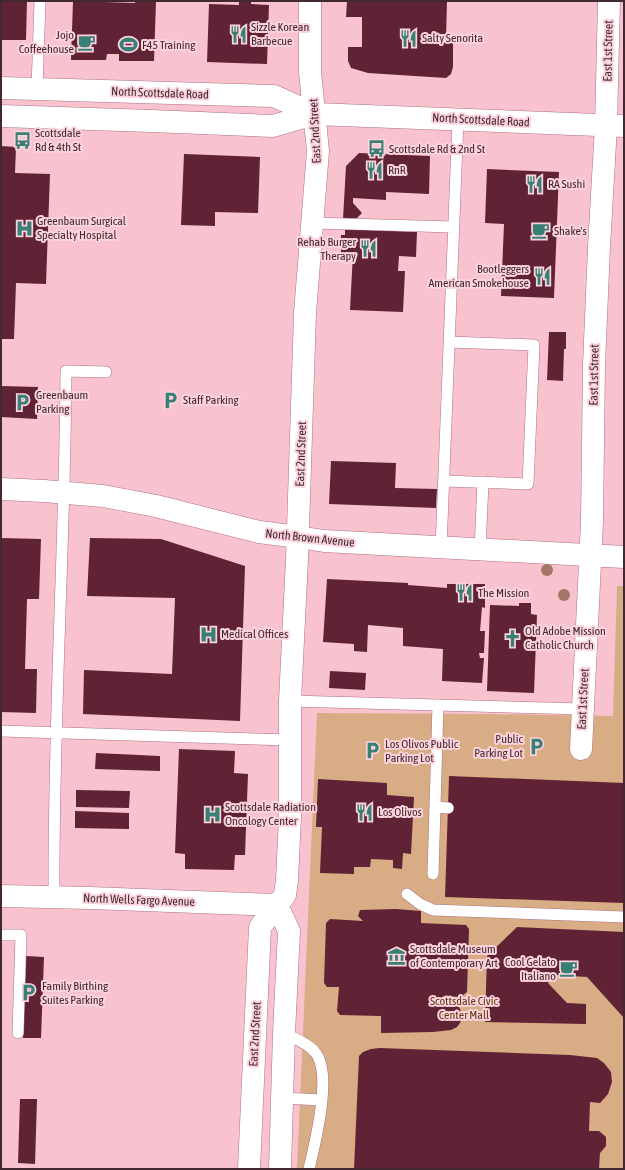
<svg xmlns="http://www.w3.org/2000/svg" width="625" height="1170" font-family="'Asap Condensed',sans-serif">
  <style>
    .green { fill: #d8ac84 }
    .building { fill: #602235 }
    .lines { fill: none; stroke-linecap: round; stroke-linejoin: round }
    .lane-casing { stroke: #af7281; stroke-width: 12 }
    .street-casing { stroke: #af7281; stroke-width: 23 }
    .secondary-casing { stroke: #af7281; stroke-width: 23 }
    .lane { stroke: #fff; stroke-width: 11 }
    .street { stroke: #fff; stroke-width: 22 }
    .secondary { stroke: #fff; stroke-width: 22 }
    .tree { fill: #a47767 }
    .labels { text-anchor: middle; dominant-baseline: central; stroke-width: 4; stroke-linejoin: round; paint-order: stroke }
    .poi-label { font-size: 12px; fill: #42282f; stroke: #fcd3dc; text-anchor: start }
    .street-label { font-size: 12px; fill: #42282f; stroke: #fcd3dc }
    .park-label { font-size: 12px; fill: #5f3a13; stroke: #fcd3dc }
  </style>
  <rect width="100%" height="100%" fill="#f8c2ce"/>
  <!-- green -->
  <path class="green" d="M617,586H624V1169H297L317,713L485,714L613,716Z"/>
  <!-- building -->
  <path class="building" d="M1,1H27L26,40H1Z
    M73,1L135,3V1H156L154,61H119V54H107L106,60H71Z
    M239,1H251V4L269,5L267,64L207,62L209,4L239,5Z
    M347,1H447L446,39H453V67L451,74L446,78L368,73L351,68L348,61V47H362V17H346Z
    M1,146L16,147L15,173L50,174L46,284L16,283L14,339H1Z
    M359,153L430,156L429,194L386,192V200L353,198V203L362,213L356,219H343L346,166Z
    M184,154L260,157L258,213L215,212V226L181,225Z
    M487,169L559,172L554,298L501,296L504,224L485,223Z
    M345,229L417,232L416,257L399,256L398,271H405L403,312L350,310L353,253H341V235H345Z
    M549,332H566V349H564L563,381L547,380Z
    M1,386L38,387L37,419L1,417Z
    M331,461L396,463L395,488L437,489L436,508L329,504Z
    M1,538L41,539L39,599H27L25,669H37L36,713L1,712Z
    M90,538L161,539L245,566L240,721L83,714L84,670L172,674L175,598L87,596Z
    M327,579L408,583V585L447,588V584H485V608L482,607L480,631H485L484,653H479L480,658H484L482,683L442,681L443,649L403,646V628L368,625L367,652L354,651V644L323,642Z
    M519,603H531V614L537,615L534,693L487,691L490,605L519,606Z
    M330,671L366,673L365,690L329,688Z
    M179,749L235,751L234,773L248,774L245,855H235L234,870L185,869V854L175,853Z
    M96,753L160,756V771L95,769Z
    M449,776L624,783V903L445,897Z
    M318,779L387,783V795L414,797L411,854L403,853L402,869L393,868V860L371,859L370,867H354V874L320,873L322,827H316Z
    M76,790L130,791L129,808L76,807Z
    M75,811L129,813V829L75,828Z
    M396,909L421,911V923L466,925L469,929L467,992L461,997L443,996V1002L450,1001L457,1004L460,1009L462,1017L460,1023L457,1027L451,1030L433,1032L381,1033V1016L340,1015L337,1011L339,987H327L324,983L326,923L330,919L363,921L358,916L360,910Z
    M517,927L624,932V1018L587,977L555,975L548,983L567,1003L586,1004V1024L485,1022L487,956Z
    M26,956L44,957L41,1038H23Z
    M380,1048L570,1055L597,1058L604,1063L611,1072L612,1082L608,1094L600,1103L590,1102L589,1131H599L606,1137V1146L600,1153L599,1169H354L359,1056L363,1052L371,1049Z
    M20,1099H37L35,1164L18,1163Z"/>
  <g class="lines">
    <defs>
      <path id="lane" d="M37,89L40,1
        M313,223L454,227
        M444,481L528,484L534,345L449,342
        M441,548L458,119
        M480,550L483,482
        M290,701L583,709
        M1,731L290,740
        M435,807L448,808
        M433,874L438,705
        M407,894L420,904L433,910L624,917
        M54,897C53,722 65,546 66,371L106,372
        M1,935H21L18,1033
        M284,1033C293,1038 308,1043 315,1052C333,1073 315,1143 309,1169
        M282,1098L322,1100"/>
      <path id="street" d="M298,537L324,541L624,557
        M581,749L592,522L594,365L599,247L606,126L609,1
        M1,896L90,898L277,905"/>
      <path id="secondary" d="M1,88L274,96L314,114
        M1,116L151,121L273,126L314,114L624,126
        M1,489L44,491L103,496L156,506L259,532L298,537
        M277,905L289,931L284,1033L280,1169
        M249,1169L260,927L285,895L287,880L290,817V701L297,559L305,313L318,151L310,72V1"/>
    </defs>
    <!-- lane casing -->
    <use href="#lane" class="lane-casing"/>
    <!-- street casing -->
    <use href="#street" class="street-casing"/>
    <!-- secondary casing -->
    <use href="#secondary" class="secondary-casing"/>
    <!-- lane -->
    <use href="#lane" class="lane"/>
    <!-- street -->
    <use href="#street" class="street"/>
    <!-- secondary -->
    <use href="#secondary" class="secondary"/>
  </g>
  <!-- trees -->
  <g class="tree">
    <circle cx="547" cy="570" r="6"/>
    <circle cx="564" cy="595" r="6"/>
  </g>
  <!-- icons -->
  <defs>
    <symbol id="restaurant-bare" viewBox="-9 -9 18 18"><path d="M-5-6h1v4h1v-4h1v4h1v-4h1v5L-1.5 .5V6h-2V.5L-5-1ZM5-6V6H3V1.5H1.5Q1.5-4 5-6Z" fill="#397f75" stroke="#fcd3dc" stroke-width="2.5" paint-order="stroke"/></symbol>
    <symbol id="cafe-bare" viewBox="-9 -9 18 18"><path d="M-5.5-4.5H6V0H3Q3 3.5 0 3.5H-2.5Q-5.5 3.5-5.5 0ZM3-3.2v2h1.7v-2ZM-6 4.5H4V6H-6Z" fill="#397f75" stroke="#fcd3dc" stroke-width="2.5" paint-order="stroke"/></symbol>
    <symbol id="stadium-bare" viewBox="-9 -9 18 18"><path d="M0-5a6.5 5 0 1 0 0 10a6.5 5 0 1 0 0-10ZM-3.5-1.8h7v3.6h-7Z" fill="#397f75" stroke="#fcd3dc" stroke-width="2.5" paint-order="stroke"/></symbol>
    <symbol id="bus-bare" viewBox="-9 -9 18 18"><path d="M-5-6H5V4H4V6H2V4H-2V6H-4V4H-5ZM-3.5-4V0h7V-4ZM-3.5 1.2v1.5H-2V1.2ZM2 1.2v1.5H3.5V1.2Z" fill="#397f75" stroke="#fcd3dc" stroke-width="2.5" paint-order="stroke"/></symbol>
    <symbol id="hospital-bare" viewBox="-9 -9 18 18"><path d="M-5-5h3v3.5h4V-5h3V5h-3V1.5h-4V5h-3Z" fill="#397f75" stroke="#fcd3dc" stroke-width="2.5" paint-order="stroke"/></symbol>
    <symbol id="parking-bare" viewBox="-9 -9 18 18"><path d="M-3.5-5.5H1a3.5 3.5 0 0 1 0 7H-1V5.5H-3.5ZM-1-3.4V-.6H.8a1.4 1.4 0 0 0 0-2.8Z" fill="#397f75" stroke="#fcd3dc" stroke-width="2.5" paint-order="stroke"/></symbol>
    <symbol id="church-bare" viewBox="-9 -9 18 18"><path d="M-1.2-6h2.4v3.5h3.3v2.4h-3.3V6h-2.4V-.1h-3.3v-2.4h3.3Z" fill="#397f75" stroke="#fcd3dc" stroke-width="2.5" paint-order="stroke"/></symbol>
    <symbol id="museum-bare" viewBox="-9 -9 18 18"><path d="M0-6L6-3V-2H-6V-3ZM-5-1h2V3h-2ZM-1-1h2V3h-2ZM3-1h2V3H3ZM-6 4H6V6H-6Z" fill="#397f75" stroke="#fcd3dc" stroke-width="2.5" paint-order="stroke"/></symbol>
  </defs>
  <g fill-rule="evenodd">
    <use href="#restaurant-bare" x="226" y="22" width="25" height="25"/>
    <use href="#restaurant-bare" x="396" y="26" width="25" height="25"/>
    <use href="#cafe-bare" x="74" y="30" width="25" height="25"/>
    <use href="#stadium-bare" x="116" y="32" width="25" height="25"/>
    <use href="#bus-bare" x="10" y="128" width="25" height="25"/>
    <use href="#bus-bare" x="364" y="136" width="25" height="25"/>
    <use href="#restaurant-bare" x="362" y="158" width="25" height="25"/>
    <use href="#restaurant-bare" x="522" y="172" width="25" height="25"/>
    <use href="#hospital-bare" x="12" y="216" width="25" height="25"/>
    <use href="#cafe-bare" x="528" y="218" width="25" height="25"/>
    <use href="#restaurant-bare" x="356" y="236" width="25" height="25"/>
    <use href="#restaurant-bare" x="530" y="264" width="25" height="25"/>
    <use href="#parking-bare" x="158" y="388" width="25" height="25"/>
    <use href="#parking-bare" x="10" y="390" width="25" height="25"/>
    <use href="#restaurant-bare" x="452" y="580" width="25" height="25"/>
    <use href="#hospital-bare" x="196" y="622" width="25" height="25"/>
    <use href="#church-bare" x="500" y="626" width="25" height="25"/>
    <use href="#parking-bare" x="524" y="734" width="25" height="25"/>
    <use href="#parking-bare" x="360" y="738" width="25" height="25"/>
    <use href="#restaurant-bare" x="352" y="800" width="25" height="25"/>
    <use href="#hospital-bare" x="200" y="802" width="25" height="25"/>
    <use href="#museum-bare" x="384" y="944" width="25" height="25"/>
    <use href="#cafe-bare" x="556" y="956" width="25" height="25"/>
    <use href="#parking-bare" x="16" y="980" width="25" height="25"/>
  </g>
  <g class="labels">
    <!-- poi labels -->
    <g class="poi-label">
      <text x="251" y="27">Sizzle Korean<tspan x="251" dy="14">Barbecue</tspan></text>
      <text x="74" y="35" text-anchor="end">Jojo<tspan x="74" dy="14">Coffeehouse</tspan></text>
      <text x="422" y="38">Salty Senorita</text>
      <text x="142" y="45">F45 Training</text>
      <text x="35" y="133">Scottsdale<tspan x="35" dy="14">Rd &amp; 4th St</tspan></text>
      <text x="389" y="149">Scottsdale Rd &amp; 2nd St</text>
      <text x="388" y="170">RnR</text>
      <text x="548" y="184">RA Sushi</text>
      <text x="37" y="221">Greenbaum Surgical<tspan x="37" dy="14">Specialty Hospital</tspan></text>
      <text x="554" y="231">Shake's</text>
      <text x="356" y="242" text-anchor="end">Rehab Burger<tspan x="356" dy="14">Therapy</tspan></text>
      <text x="529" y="269" text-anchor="end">Bootleggers<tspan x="529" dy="14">American Smokehouse</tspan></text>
      <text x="36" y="395">Greenbaum<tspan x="36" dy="14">Parking</tspan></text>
      <text x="183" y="400">Staff Parking</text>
      <text x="478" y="593">The Mission</text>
      <text x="525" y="631">Old Adobe Mission<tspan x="525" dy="14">Catholic Church</tspan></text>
      <text x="221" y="634">Medical Offices</text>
      <text x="523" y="739" text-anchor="end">Public<tspan x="523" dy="14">Parking Lot</tspan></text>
      <text x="385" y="744">Los Olivos Public<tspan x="385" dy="14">Parking Lot</tspan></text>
      <text x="225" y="807">Scottsdale Radiation<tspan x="225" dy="14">Oncology Center</tspan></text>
      <text x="378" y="812">Los Olivos</text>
      <text x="410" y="949">Scottsdale Museum<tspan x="410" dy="14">of Contemporary Art</tspan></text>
      <text x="556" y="962" text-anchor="end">Cool Gelato<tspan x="556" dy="14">Italiano</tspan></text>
      <text x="42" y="986">Family Birthing<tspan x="42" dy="14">Suites Parking</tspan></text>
    </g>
    <!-- street labels -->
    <g class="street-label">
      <text transform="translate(608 51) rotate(-89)">East 1st Street</text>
      <text transform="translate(160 93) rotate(2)">North Scottsdale Road</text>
      <text transform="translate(481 120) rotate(3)">North Scottsdale Road</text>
      <text transform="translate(315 131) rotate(-93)">East 2nd Street</text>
      <text transform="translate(594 375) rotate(-89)">East 1st Street</text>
      <text transform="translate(301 454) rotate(-88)">East 2nd Street</text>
      <text transform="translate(310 538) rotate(6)">North Brown Avenue</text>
      <text transform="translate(583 699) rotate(-87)">East 1st Street</text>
      <text transform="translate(139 900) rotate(2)">North Wells Fargo Avenue</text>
      <text transform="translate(255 1034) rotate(-87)">East 2nd Street</text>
    </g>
    <!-- park labels -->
    <g class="park-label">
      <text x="464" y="1001">Scottsdale Civic<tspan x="464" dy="14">Center Mall</tspan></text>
    </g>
  </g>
  <!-- border -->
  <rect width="625" height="1170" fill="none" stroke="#42282f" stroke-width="4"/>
</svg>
